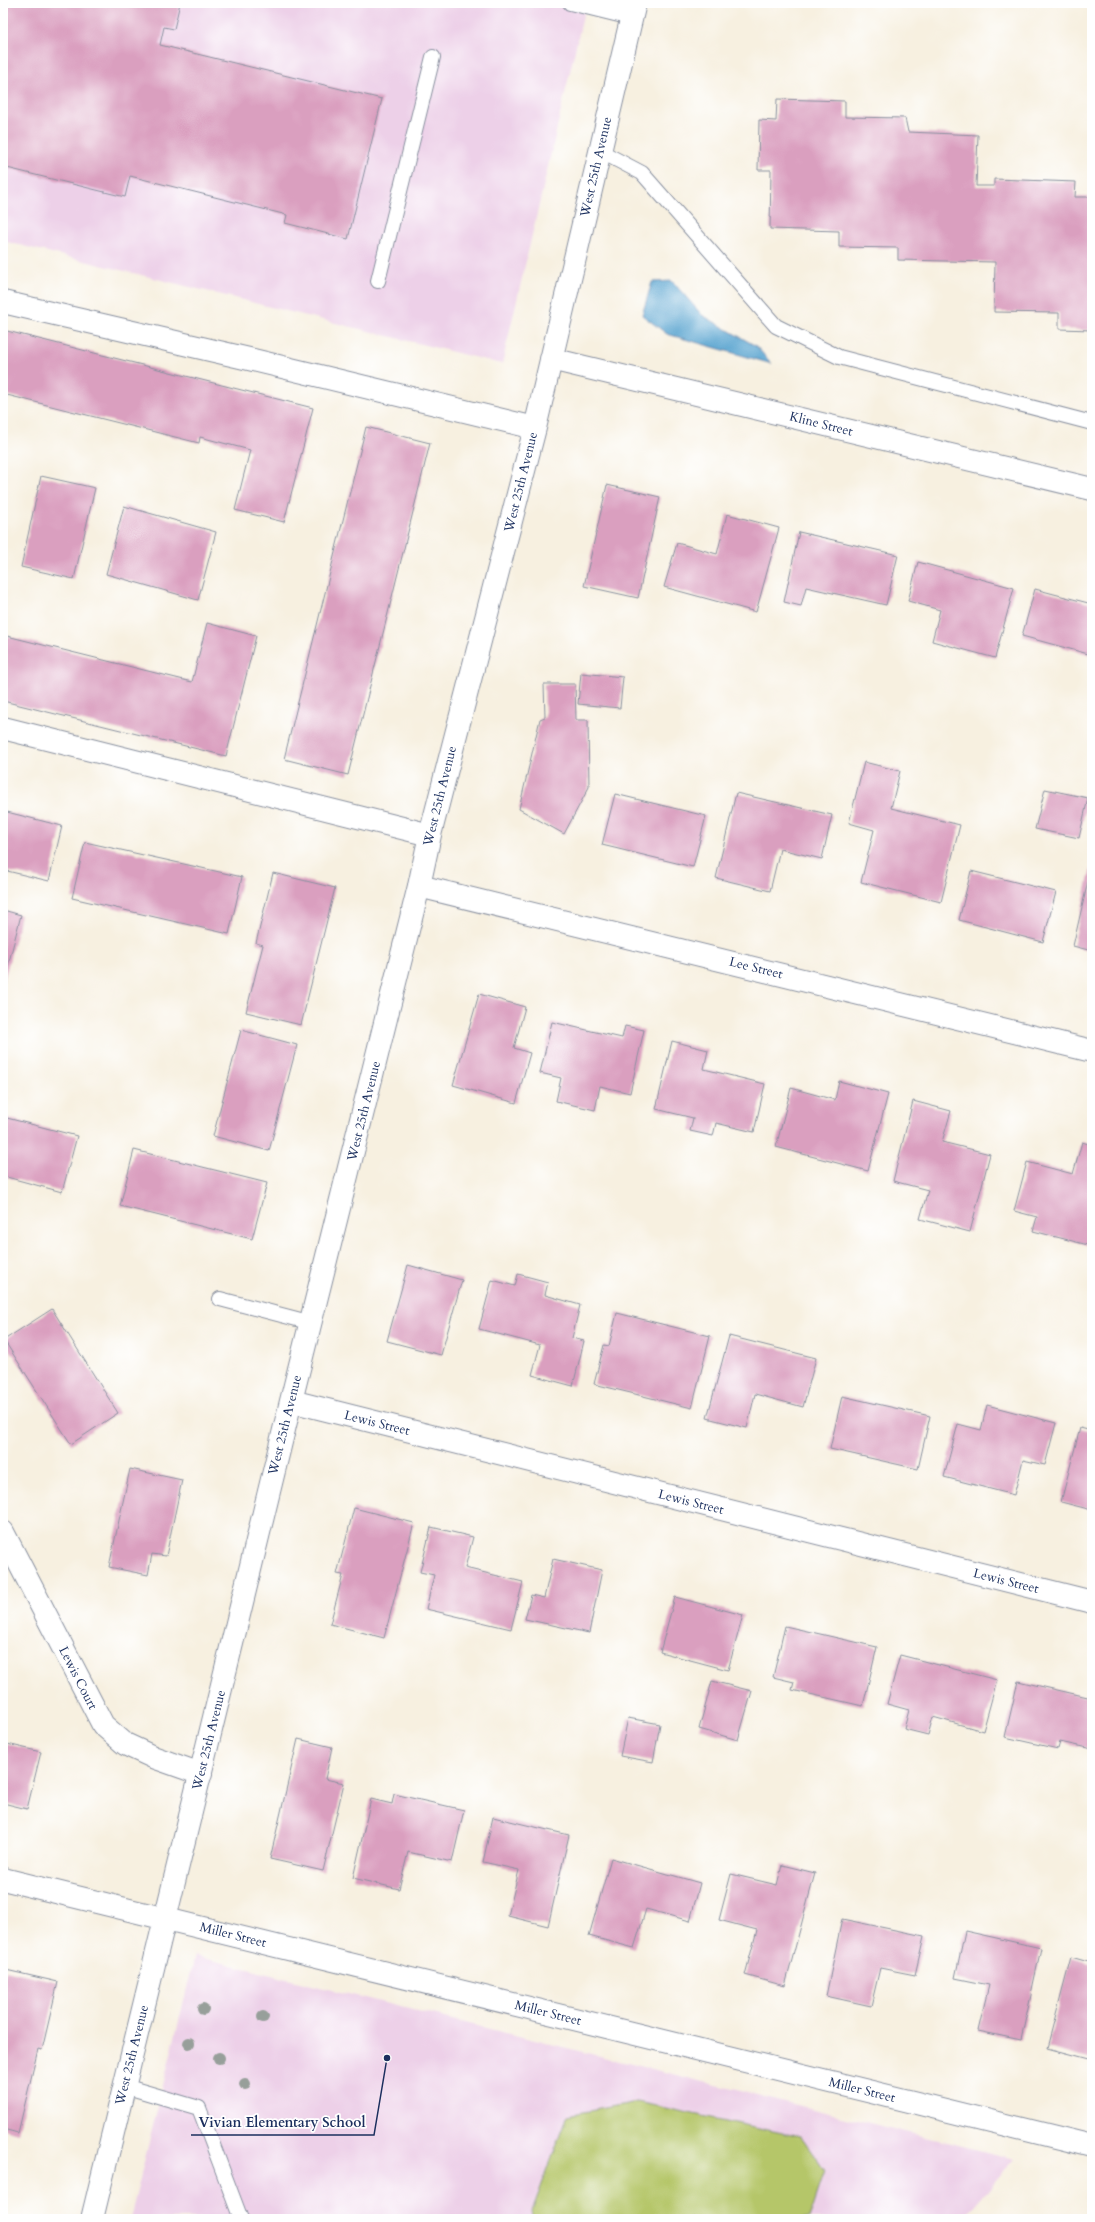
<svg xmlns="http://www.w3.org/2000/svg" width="1095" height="2222" font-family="Cardo,serif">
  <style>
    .built { fill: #edd0e8 }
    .green { fill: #b5c669; stroke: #687a64 }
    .water { fill: #56a3cf; stroke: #386996 }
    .building { fill: #da9fbf }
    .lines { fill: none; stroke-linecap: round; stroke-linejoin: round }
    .lane-casing { stroke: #89909f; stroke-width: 16 }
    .street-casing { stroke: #89909f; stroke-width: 24 }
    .lane { stroke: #fff; stroke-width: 14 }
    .street { stroke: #fff; stroke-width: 22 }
    .tree { fill: #979f9a }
    .labels { text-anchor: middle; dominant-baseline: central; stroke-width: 3.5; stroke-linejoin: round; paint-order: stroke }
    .street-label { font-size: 13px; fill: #1b2f5e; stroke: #fff }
    .leader { fill: none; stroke: #1b2f5e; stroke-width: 1.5 }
    .callout-dot { fill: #1b2f5e; stroke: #fff; stroke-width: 1.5 }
    .callout-label { font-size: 14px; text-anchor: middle; font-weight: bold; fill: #1b2f5e; stroke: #fff; stroke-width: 3.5; stroke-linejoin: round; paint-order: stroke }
  </style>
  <rect width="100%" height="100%" fill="#fff"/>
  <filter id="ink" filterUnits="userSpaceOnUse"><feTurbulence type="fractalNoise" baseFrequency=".025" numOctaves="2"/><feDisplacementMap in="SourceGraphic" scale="8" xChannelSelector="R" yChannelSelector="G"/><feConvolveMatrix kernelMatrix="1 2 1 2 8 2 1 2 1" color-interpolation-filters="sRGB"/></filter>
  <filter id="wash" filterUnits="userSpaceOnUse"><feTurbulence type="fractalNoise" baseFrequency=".012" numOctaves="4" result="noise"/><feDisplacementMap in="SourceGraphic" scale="16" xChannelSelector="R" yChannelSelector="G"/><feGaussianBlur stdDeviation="0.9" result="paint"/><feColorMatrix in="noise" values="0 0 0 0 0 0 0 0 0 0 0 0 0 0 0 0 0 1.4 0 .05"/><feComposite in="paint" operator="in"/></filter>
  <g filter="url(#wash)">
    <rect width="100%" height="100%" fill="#f7f0e0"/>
    <!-- built -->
    <path class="built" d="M3,3H586L502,364L3,241Z
      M195,1956L1015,2159L963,2219H130Z"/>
    <!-- green -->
    <path class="green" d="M637,2102L801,2137L825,2171L809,2219H534L532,2211L568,2115Z"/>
    <!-- water -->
    <path class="water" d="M672,281L702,315L756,346L772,364L667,334L642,315L652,282Z"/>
    <g id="blocks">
      <!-- building -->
      <path class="building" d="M3,3H180L174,29L164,27L160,45L382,99L348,239L285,223L287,215L130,176L125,197L3,167Z
        M777,99L845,101V117L905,118L908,132L978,135L976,186H994V179L1076,182L1075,197H1092V330L1059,329V313L994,312L995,262L898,260V248L839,247V231L770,229L771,170H758L759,120L776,121Z
        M3,330L313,408L284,522L235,510L250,450L200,437L199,443L7,395L3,409Z
        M366,427L430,443L348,775L284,759Z
        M41,476L95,488L74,579L21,567Z
        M607,485L660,497L638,598L584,586Z
        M124,506L216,532L198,600L106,574Z
        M727,514L779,528L756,612L664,587L677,543L717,554Z
        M799,532L898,555L886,605L806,587L801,606L784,602Z
        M918,562L1014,588L995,658L932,641L940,610L908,601Z
        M1035,589L1092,604V655L1022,636Z
        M207,623L256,636L226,756L3,701V635L192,682Z
        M581,673L623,677L620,708L578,704Z
        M544,684H575L576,720H588L589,787L564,834L519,809L540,719L545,717Z
        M864,762L900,771L891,808L960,825L941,902L861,882L874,830L849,823Z
        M1045,789L1088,798L1079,838L1035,829Z
        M736,793L832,815L822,859L780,849L770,891L716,878Z
        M615,794L706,816L693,867L602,845Z
        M3,811L62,826L49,881L3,870Z
        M85,842L242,877L229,934L72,898Z
        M1091,868H1092V951L1073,946Z
        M971,871L1056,892L1043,942L959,920Z
        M273,873L335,888L301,1025L246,1012L263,945L256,943Z
        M3,910L21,915L4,981H3Z
        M479,994L525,1007L514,1048L530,1053L516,1103L453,1085Z
        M552,1022L622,1038L625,1026L644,1030L630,1093L600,1086L595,1110L556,1101L561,1078L540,1073Z
        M241,1030L297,1045L269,1151L213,1136Z
        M672,1041L708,1050L704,1069L765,1084L754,1132L716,1123L713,1136L690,1131L693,1118L656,1109Z
        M839,1081L888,1094L868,1171L776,1147L791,1088L835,1100Z
        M913,1101L951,1111L942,1142L990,1154L970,1232L920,1219L928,1190L893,1181Z
        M3,1117L77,1136L62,1192L3,1176Z
        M1082,1142L1092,1145V1246L1033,1231L1037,1217L1014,1211L1027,1162L1073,1174Z
        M134,1150L267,1183L252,1239L120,1206Z
        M408,1265L462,1280L441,1355L387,1341Z
        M518,1274L548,1282L545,1295L580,1305L572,1338L584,1341L573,1386L532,1375L540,1345L479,1329L492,1280L515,1286Z
        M52,1309L118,1413L71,1444L4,1340Z
        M617,1313L710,1336L692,1408L594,1384L604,1345L609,1346Z
        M729,1336L816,1358L803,1407L755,1394L747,1428L707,1418Z
        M842,1396L930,1416L918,1469L830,1449Z
        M987,1405L1056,1423L1045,1465L1023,1460L1014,1495L944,1477L958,1424L981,1430Z
        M1080,1428L1092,1431V1510L1061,1502Z
        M130,1469L182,1480L166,1556L152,1554L148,1575L109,1567Z
        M354,1508L414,1523L384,1638L330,1624L343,1575L337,1574Z
        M431,1527L473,1537L465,1568L523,1582L511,1629L426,1609L434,1575L420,1572Z
        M553,1559L602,1570L589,1633L525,1619L531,1595L544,1598Z
        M675,1597L743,1615L728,1670L660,1652Z
        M785,1626L877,1647L863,1706L792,1690L794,1682L773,1677Z
        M900,1655L997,1680L983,1731L933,1717L928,1735L904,1729L909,1710L887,1704Z
        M712,1681L752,1691L738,1740L699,1729Z
        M1018,1681L1092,1698V1749L1060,1742L1058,1749L1005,1737Z
        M628,1718L660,1724L653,1762L620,1756Z
        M298,1739L332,1747L325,1779L344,1783L323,1871L270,1859Z
        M3,1743L41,1752L27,1809L3,1803Z
        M394,1794L464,1810L452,1862L408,1852L399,1889L353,1878L371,1799L392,1804Z
        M493,1817L569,1835L548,1926L508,1916L519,1870L483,1862Z
        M611,1858L700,1883L690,1921L646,1909L634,1948L589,1936Z
        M782,1865L815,1873L785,1986L745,1975L757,1930L719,1920L731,1874L777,1885Z
        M842,1919L924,1936L915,1975L880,1968L871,2006L826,1996Z
        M965,1931L1041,1948L1021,2040L978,2031L989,1985L955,1978Z
        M1071,1957L1092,1963V2060L1047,2048Z
        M6,1970L58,1982L42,2050L38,2049L18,2133L3,2129V1982Z"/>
    </g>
  </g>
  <g filter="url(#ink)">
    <use href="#blocks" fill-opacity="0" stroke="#89909f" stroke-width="1"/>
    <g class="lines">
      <defs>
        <path id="lane" d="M570,3L631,18
          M600,151L642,173L776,326L839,357L1092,423
          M378,281L433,57
          M220,1299L312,1323
          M124,2086L199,2108L241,2219"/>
        <path id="street" d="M3,302L249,359L535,428
          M551,359L1092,489
          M3,728L430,835
          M419,886L1092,1051
          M291,1401L1092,1602
          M3,1532L103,1725L125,1744L153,1757L201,1774
          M3,1879L1092,2146
          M92,2219L291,1401L419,886L430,835L535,428L635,3"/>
      </defs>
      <!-- lane casing -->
      <use href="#lane" class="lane-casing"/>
      <!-- street casing -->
      <use href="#street" class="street-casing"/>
      <!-- lane -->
      <use href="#lane" class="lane"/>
      <!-- street -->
      <use href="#street" class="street"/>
    </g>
    <!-- trees -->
    <g class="tree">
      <circle cx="203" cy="2009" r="6"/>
      <circle cx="263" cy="2017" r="6"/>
      <circle cx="189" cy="2043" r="6"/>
      <circle cx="219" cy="2058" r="6"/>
      <circle cx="245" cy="2084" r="6"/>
    </g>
  </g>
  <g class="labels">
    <!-- street labels -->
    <g class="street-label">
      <text transform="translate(596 167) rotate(-77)">West 25th Avenue</text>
      <text transform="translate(821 424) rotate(14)">Kline Street</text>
      <text transform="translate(521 482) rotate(-76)">West 25th Avenue</text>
      <text transform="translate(440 796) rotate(-76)">West 25th Avenue</text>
      <text transform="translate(756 968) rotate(14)">Lee Street</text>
      <text transform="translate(364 1111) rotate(-76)">West 25th Avenue</text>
      <text transform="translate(377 1423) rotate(14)">Lewis Street</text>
      <text transform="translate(285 1425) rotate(-76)">West 25th Avenue</text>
      <text transform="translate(691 1502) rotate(14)">Lewis Street</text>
      <text transform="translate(1006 1581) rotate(14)">Lewis Street</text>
      <text transform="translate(78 1678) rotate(63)">Lewis Court</text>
      <text transform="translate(209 1740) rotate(-76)">West 25th Avenue</text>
      <text transform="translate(233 1935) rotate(14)">Miller Street</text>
      <text transform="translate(548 2013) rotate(14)">Miller Street</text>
      <text transform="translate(132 2055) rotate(-76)">West 25th Avenue</text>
      <text transform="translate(862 2090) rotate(14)">Miller Street</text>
    </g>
  </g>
  <!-- callouts -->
  <path class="leader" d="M387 2058L374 2135H191"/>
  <circle class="callout-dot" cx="387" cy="2058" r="4"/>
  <g class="callout-label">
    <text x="282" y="2127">Vivian Elementary School</text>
  </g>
  <!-- margin -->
  <rect width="1095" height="2222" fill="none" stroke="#fff" stroke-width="16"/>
</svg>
